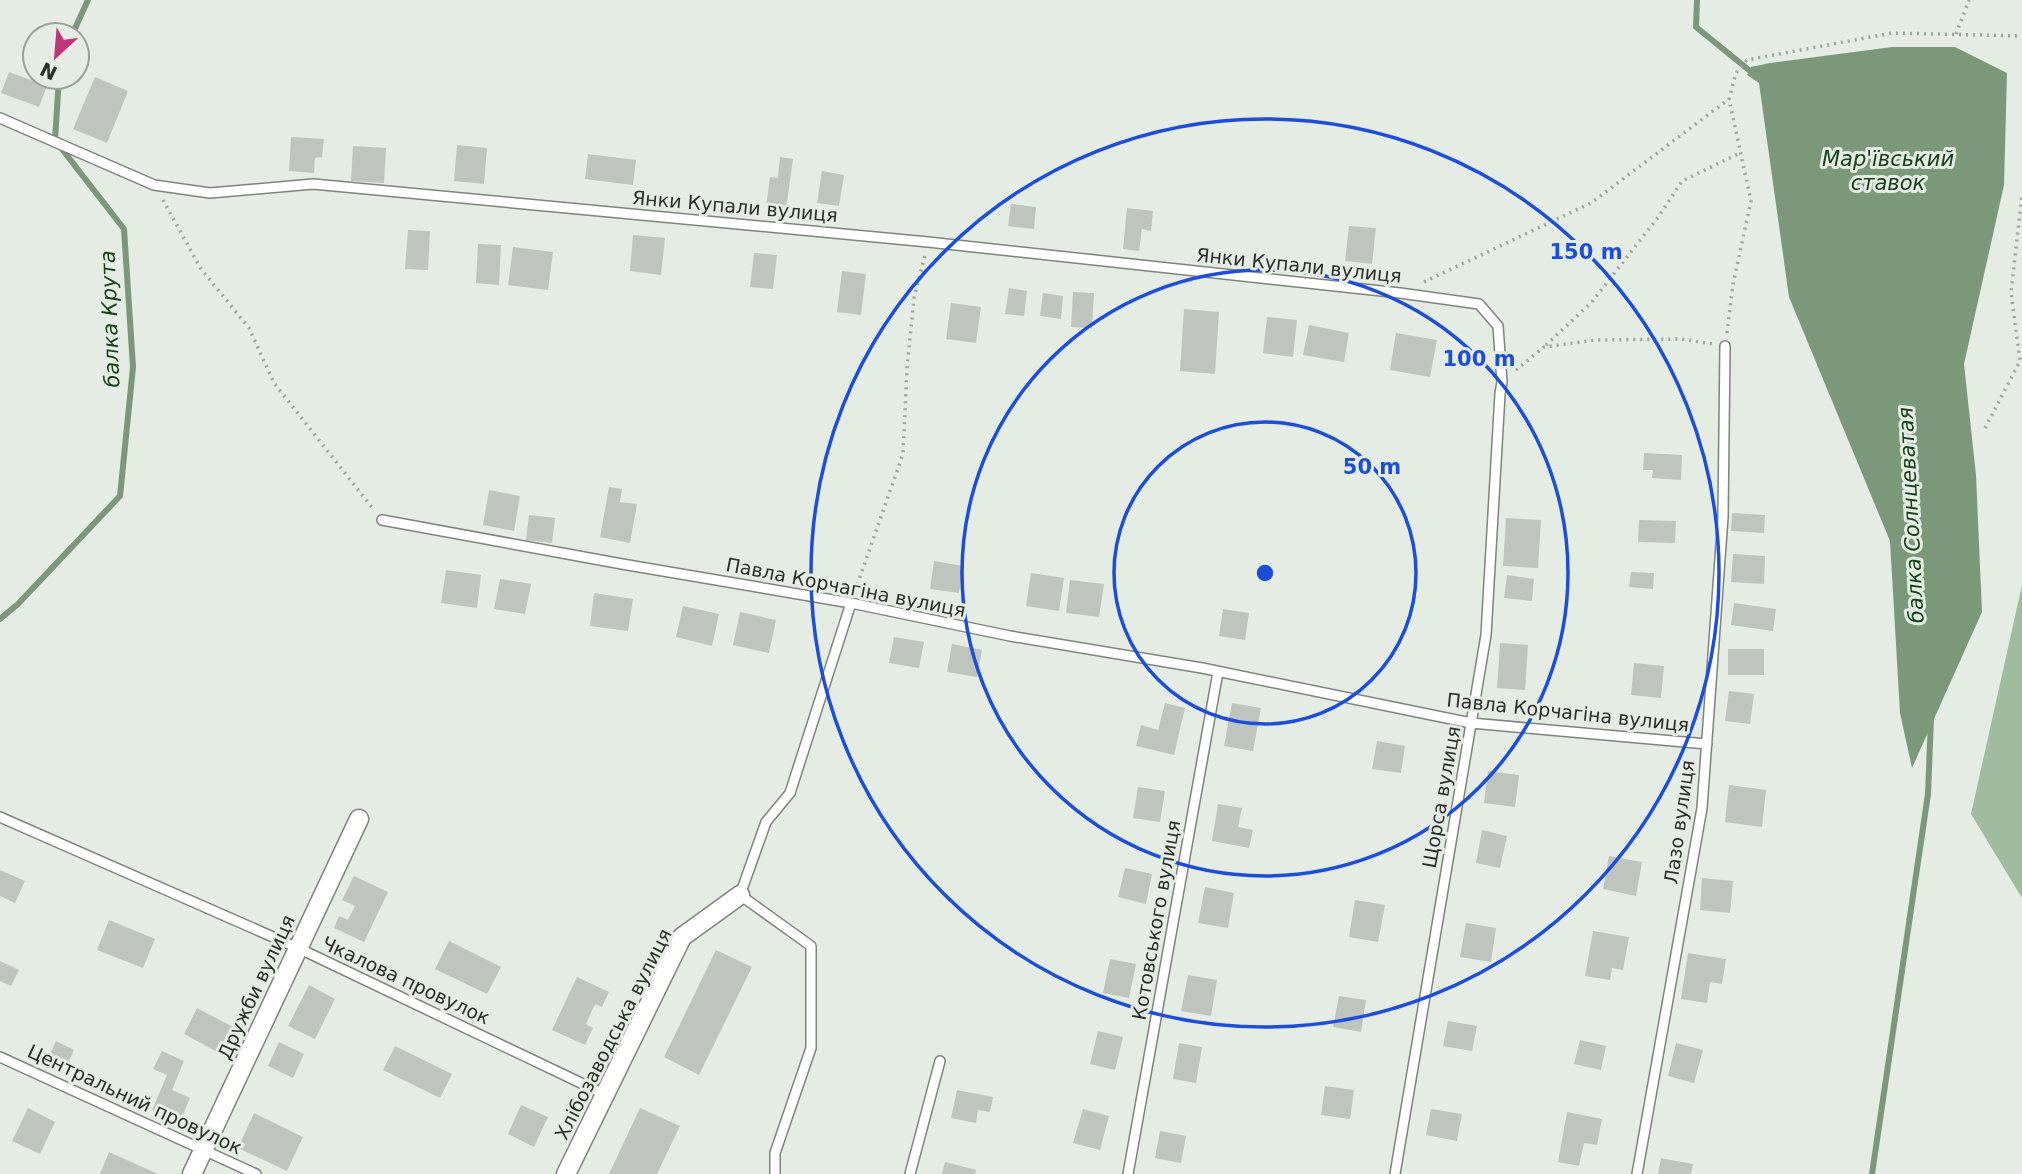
<svg xmlns="http://www.w3.org/2000/svg" width="2022" height="1174" font-family="'DejaVu Sans',sans-serif">
  <style>
    .forest { fill: #9fbd9e }
    .water { fill: #7b987a }
    .lines { fill: none; stroke-linecap: round; stroke-linejoin: round }
    .stream { stroke: #7b987a; stroke-width: 6 }
    .building { fill: #bfc5be }
    .service-casing { stroke: #7d847d; stroke-width: 12 }
    .minor-casing { stroke: #7d847d; stroke-width: 21 }
    .path { stroke: #9fa49e; stroke-width: 3.5; stroke-dasharray: 2 5; stroke-linecap: butt }
    .service { stroke: #fff; stroke-width: 9 }
    .minor { stroke: #fff; stroke-width: 18 }
    .ring { fill: none; stroke: #1d4ed8; stroke-width: 3.5 }
    .labels { text-anchor: middle; dominant-baseline: central; stroke-width: 6; stroke-linejoin: round; paint-order: stroke }
    .street-label { font-size: 19px; fill: #2c2e2c; stroke: #e5ece4 }
    .water-label { font-size: 21px; font-style: italic; fill: #154217; stroke: #e5ece4 }
    .centre { fill: #1d4ed8; stroke: #e5ece4; stroke-width: 3.5 }
    .ring-label { font-size: 21px; text-anchor: middle; font-weight: bold; fill: #1d4ed8; stroke: #e5ece4; stroke-width: 6; stroke-linejoin: round; paint-order: stroke }
  </style>
  <rect width="100%" height="100%" fill="#e5ece4"/>
  <!-- forest -->
  <path class="forest" d="M2022,585V898L1971,814Z"/>
  <!-- water -->
  <path class="water" d="M1892,47H1955L2007,73L2004,185L1964,364L1976,475L1982,612L1912,768L1900,713L1890,541L1789,297L1759,83L1747,75L1751,67L1770,63Z"/>
  <g class="lines">
    <!-- stream -->
    <path class="stream" d="M1697,0L1696,27L1755,75
      M72,35L88,0
      M0,619L18,604L120,496L133,367L124,229L55,140L59,77
      M1872,1174L1928,794L1931,718"/>
  </g>
  <!-- building -->
  <path class="building" d="M9,72L47,86L39,107L1,93Z
    M95,77L128,91L107,143L73,129Z
    M291,137L324,139L322,157L315,158L314,173L289,171Z
    M457,145L487,148L484,184L454,181Z
    M353,146L386,148L384,183L351,181Z
    M588,154L636,160L633,185L585,179Z
    M780,157L793,159L786,209L766,207L770,177L778,178Z
    M822,171L844,175L839,206L817,203Z
    M1011,204L1036,207L1034,229L1008,226Z
    M1127,208L1153,211L1151,231L1142,229L1139,251L1123,249Z
    M1349,226L1376,228L1372,264L1345,261Z
    M408,230L430,231L428,270L405,269Z
    M633,235L665,238L661,275L630,271Z
    M478,244L501,245L499,285L476,283Z
    M513,247L553,252L548,290L508,285Z
    M754,253L777,255L773,289L750,287Z
    M842,271L866,274L861,315L837,312Z
    M1009,288L1027,291L1024,316L1005,314Z
    M1073,292L1094,293L1092,328L1071,327Z
    M1043,293L1063,296L1061,319L1040,316Z
    M951,303L981,307L976,343L946,339Z
    M1184,309L1219,312L1215,374L1180,371Z
    M1267,317L1297,320L1293,357L1263,353Z
    M1309,325L1349,333L1344,362L1303,355Z
    M1396,333L1437,340L1430,377L1390,370Z
    M1644,453L1682,455L1681,480L1652,478L1653,470H1643Z
    M609,487L622,489L620,502L637,504L630,543L600,537Z
    M489,490L520,496L514,531L483,525Z
    M1732,513L1765,515L1764,533L1731,531Z
    M529,515L555,518L552,543L526,540Z
    M1506,518L1541,520L1538,568L1503,566Z
    M1639,520L1676,521L1675,543L1638,542Z
    M1733,554L1765,556L1764,584L1731,582Z
    M934,561L963,566L959,593L930,589Z
    M446,570L481,575L477,608L441,603Z
    M1631,572L1654,573L1653,589L1629,587Z
    M1031,573L1064,578L1059,611L1026,606Z
    M1507,575L1534,579L1532,601L1504,598Z
    M500,579L531,584L525,614L494,609Z
    M1070,580L1104,584L1099,617L1066,613Z
    M594,593L633,599L628,631L590,626Z
    M1734,603L1776,609L1773,631L1731,625Z
    M683,606L719,614L712,646L676,637Z
    M1223,609L1249,613L1245,640L1219,636Z
    M740,612L776,620L769,653L733,645Z
    M894,637L924,642L919,668L889,663Z
    M1500,643L1528,645L1525,690L1497,688Z
    M952,644L982,650L977,677L947,672Z
    M1728,649H1764V675H1728Z
    M1634,663L1664,666L1661,698L1631,695Z
    M1729,691L1754,694L1750,724L1725,721Z
    M1165,703L1185,708L1174,755L1136,746L1141,725L1158,730Z
    M1232,703L1261,708L1253,751L1224,746Z
    M1377,741L1405,746L1401,773L1372,769Z
    M1488,771L1519,775L1515,807L1484,803Z
    M1729,785L1766,790L1762,827L1725,822Z
    M1138,787L1165,791L1160,822L1133,818Z
    M1218,804L1242,808L1238,827L1253,830L1249,848L1212,841Z
    M1482,830L1507,836L1500,868L1476,863Z
    M1609,856L1642,862L1636,896L1603,889Z
    M1125,868L1152,874L1146,904L1118,897Z
    M0,870L25,881L15,903L0,896Z
    M354,876L388,892L364,942L334,928L339,916L348,920L355,906L342,900Z
    M1702,878L1733,881L1730,913L1700,910Z
    M1205,887L1234,893L1228,928L1198,923Z
    M1355,900L1385,905L1378,942L1349,937Z
    M109,920L155,939L143,968L97,950Z
    M1466,923L1496,928L1491,962L1460,957Z
    M1593,931L1629,937L1623,970L1612,968L1610,980L1585,976Z
    M449,941L501,967L487,994L435,969Z
    M716,950L752,967L699,1075L664,1057Z
    M1688,953L1726,959L1722,984L1710,982L1707,1003L1681,999Z
    M1110,959L1136,964L1129,998L1103,993Z
    M0,961L19,970L11,986L0,981Z
    M1188,975L1217,980L1211,1016L1181,1011Z
    M577,977L609,992L602,1007L595,1004L586,1024L593,1028L585,1045L552,1030Z
    M309,985L335,999L315,1039L288,1026Z
    M1339,996L1366,1000L1361,1032L1333,1027Z
    M197,1008L233,1027L219,1053L184,1034Z
    M1448,1021L1477,1026L1472,1051L1443,1046Z
    M1098,1031L1123,1037L1115,1070L1090,1064Z
    M1580,1040L1606,1046L1601,1070L1574,1064Z
    M56,1041L74,1050L66,1068L48,1059Z
    M279,1042L304,1054L293,1078L268,1066Z
    M1179,1043L1202,1047L1196,1083L1173,1079Z
    M1676,1043L1703,1050L1694,1083L1668,1076Z
    M395,1046L452,1074L440,1098L383,1070Z
    M162,1051L184,1061L172,1090L190,1098L180,1122L152,1110L167,1075L153,1069Z
    M1325,1086L1354,1090L1350,1119L1321,1115Z
    M957,1090L993,1097L990,1112L978,1110L976,1123L951,1118Z
    M521,1105L548,1117L534,1147L508,1134Z
    M28,1108L55,1122L40,1154L12,1141Z
    M640,1108L680,1126L657,1174H609Z
    M1083,1109L1109,1116L1100,1150L1073,1143Z
    M1431,1109L1462,1114L1457,1141L1426,1135Z
    M1567,1112L1602,1119L1597,1145L1584,1143L1579,1166L1558,1162Z
    M254,1113L303,1137L287,1171L238,1148Z
    M1160,1131L1186,1136L1181,1163L1155,1158Z
    M109,1152L158,1174H100Z
    M1661,1158L1693,1164L1691,1174H1658Z
    M945,1162L976,1170L975,1174H942Z"/>
  <g class="lines">
    <defs>
      <path id="service" d="M0,118L154,185L210,193L313,184L928,242L1400,293L1479,304L1498,326L1502,382L1500,394L1486,635L1395,1174
        M382,520L622,564L851,603L1010,636L1202,668L1471,723L1707,744
        M0,817L298,948L604,1094
        M0,1057L256,1174
        M775,1174V1153L811,1048V946L740,895L766,822L790,793L851,603
        M910,1174L940,1061
        M1128,1174L1218,672
        M1637,1174L1702,808L1723,517L1725,346"/>
      <path id="minor" d="M192,1174L359,819
        M566,1174L682,937L740,895"/>
    </defs>
    <!-- service casing -->
    <use href="#service" class="service-casing"/>
    <!-- minor casing -->
    <use href="#minor" class="minor-casing"/>
    <!-- path -->
    <path class="path" d="M1956,34L1969,0
      M163,200L201,269L249,328L274,383L374,510
      M1424,282L1591,203L1729,99L1736,73L1747,60L1892,33L2022,36
      M1727,333L1733,284L1751,201L1729,99
      M1546,345L1591,303L1659,216L1682,181L1740,153
      M1516,370L1544,347L1596,340L1681,339L1713,344
      M1985,428L2020,361L2011,292L2022,195
      M855,591L903,454L907,368L914,298L925,255"/>
    <!-- service -->
    <use href="#service" class="service"/>
    <!-- minor -->
    <use href="#minor" class="minor"/>
  </g>
  <!-- distance rings -->
  <g class="ring">
    <circle cx="1265" cy="573" r="151"/>
    <circle cx="1265" cy="573" r="303"/>
    <circle cx="1265" cy="573" r="454"/>
  </g>
  <g class="labels">
    <!-- street labels -->
    <g class="street-label">
      <text transform="translate(735 206) rotate(5)">Янки Купали вулиця</text>
      <text transform="translate(1299 265) rotate(6)">Янки Купали вулиця</text>
      <text transform="translate(846 587) rotate(11)">Павла Корчагіна вулиця</text>
      <text transform="translate(1568 712) rotate(6)">Павла Корчагіна вулиця</text>
      <text transform="translate(1441 797) rotate(-80)">Щорса вулиця</text>
      <text transform="translate(1679 822) rotate(-82)">Лазо вулиця</text>
      <text transform="translate(1156 920) rotate(-80)">Котовського вулиця</text>
      <text transform="translate(406 980) rotate(25)">Чкалова провулок</text>
      <text transform="translate(256 987) rotate(-65)">Дружби вулиця</text>
      <text transform="translate(613 1034) rotate(-63)">Хлібозаводська вулиця</text>
      <text transform="translate(135 1099) rotate(25)">Центральний провулок</text>
    </g>
    <!-- water labels -->
    <g class="water-label">
      <text x="1888" y="159">Мар'ївський<tspan x="1888" dy="24">ставок</tspan></text>
      <text transform="translate(110 319) rotate(-92)">балка Крута</text>
      <text transform="translate(1911 515) rotate(-93)">балка Солнцеватая</text>
    </g>
  </g>
  <circle cx="1265" cy="573" r="10" class="centre"/>
  <g class="ring-label">
    <text x="1586" y="259">150 m</text>
    <text x="1479" y="366">100 m</text>
    <text x="1372" y="474">50 m</text>
  </g>
  <!-- north arrow -->
  <g transform="translate(56 56) rotate(206)"><circle r="33" fill="#e5ece4" stroke="#9ba09a" stroke-width="2"/>
  <path d="M0-5L12 26L0 18L-12 26Z" fill="#bd377a"/>
  <text y="-10" font-size="19" font-weight="bold" text-anchor="middle" fill="#2c2e2c">N</text>
  </g>
</svg>
